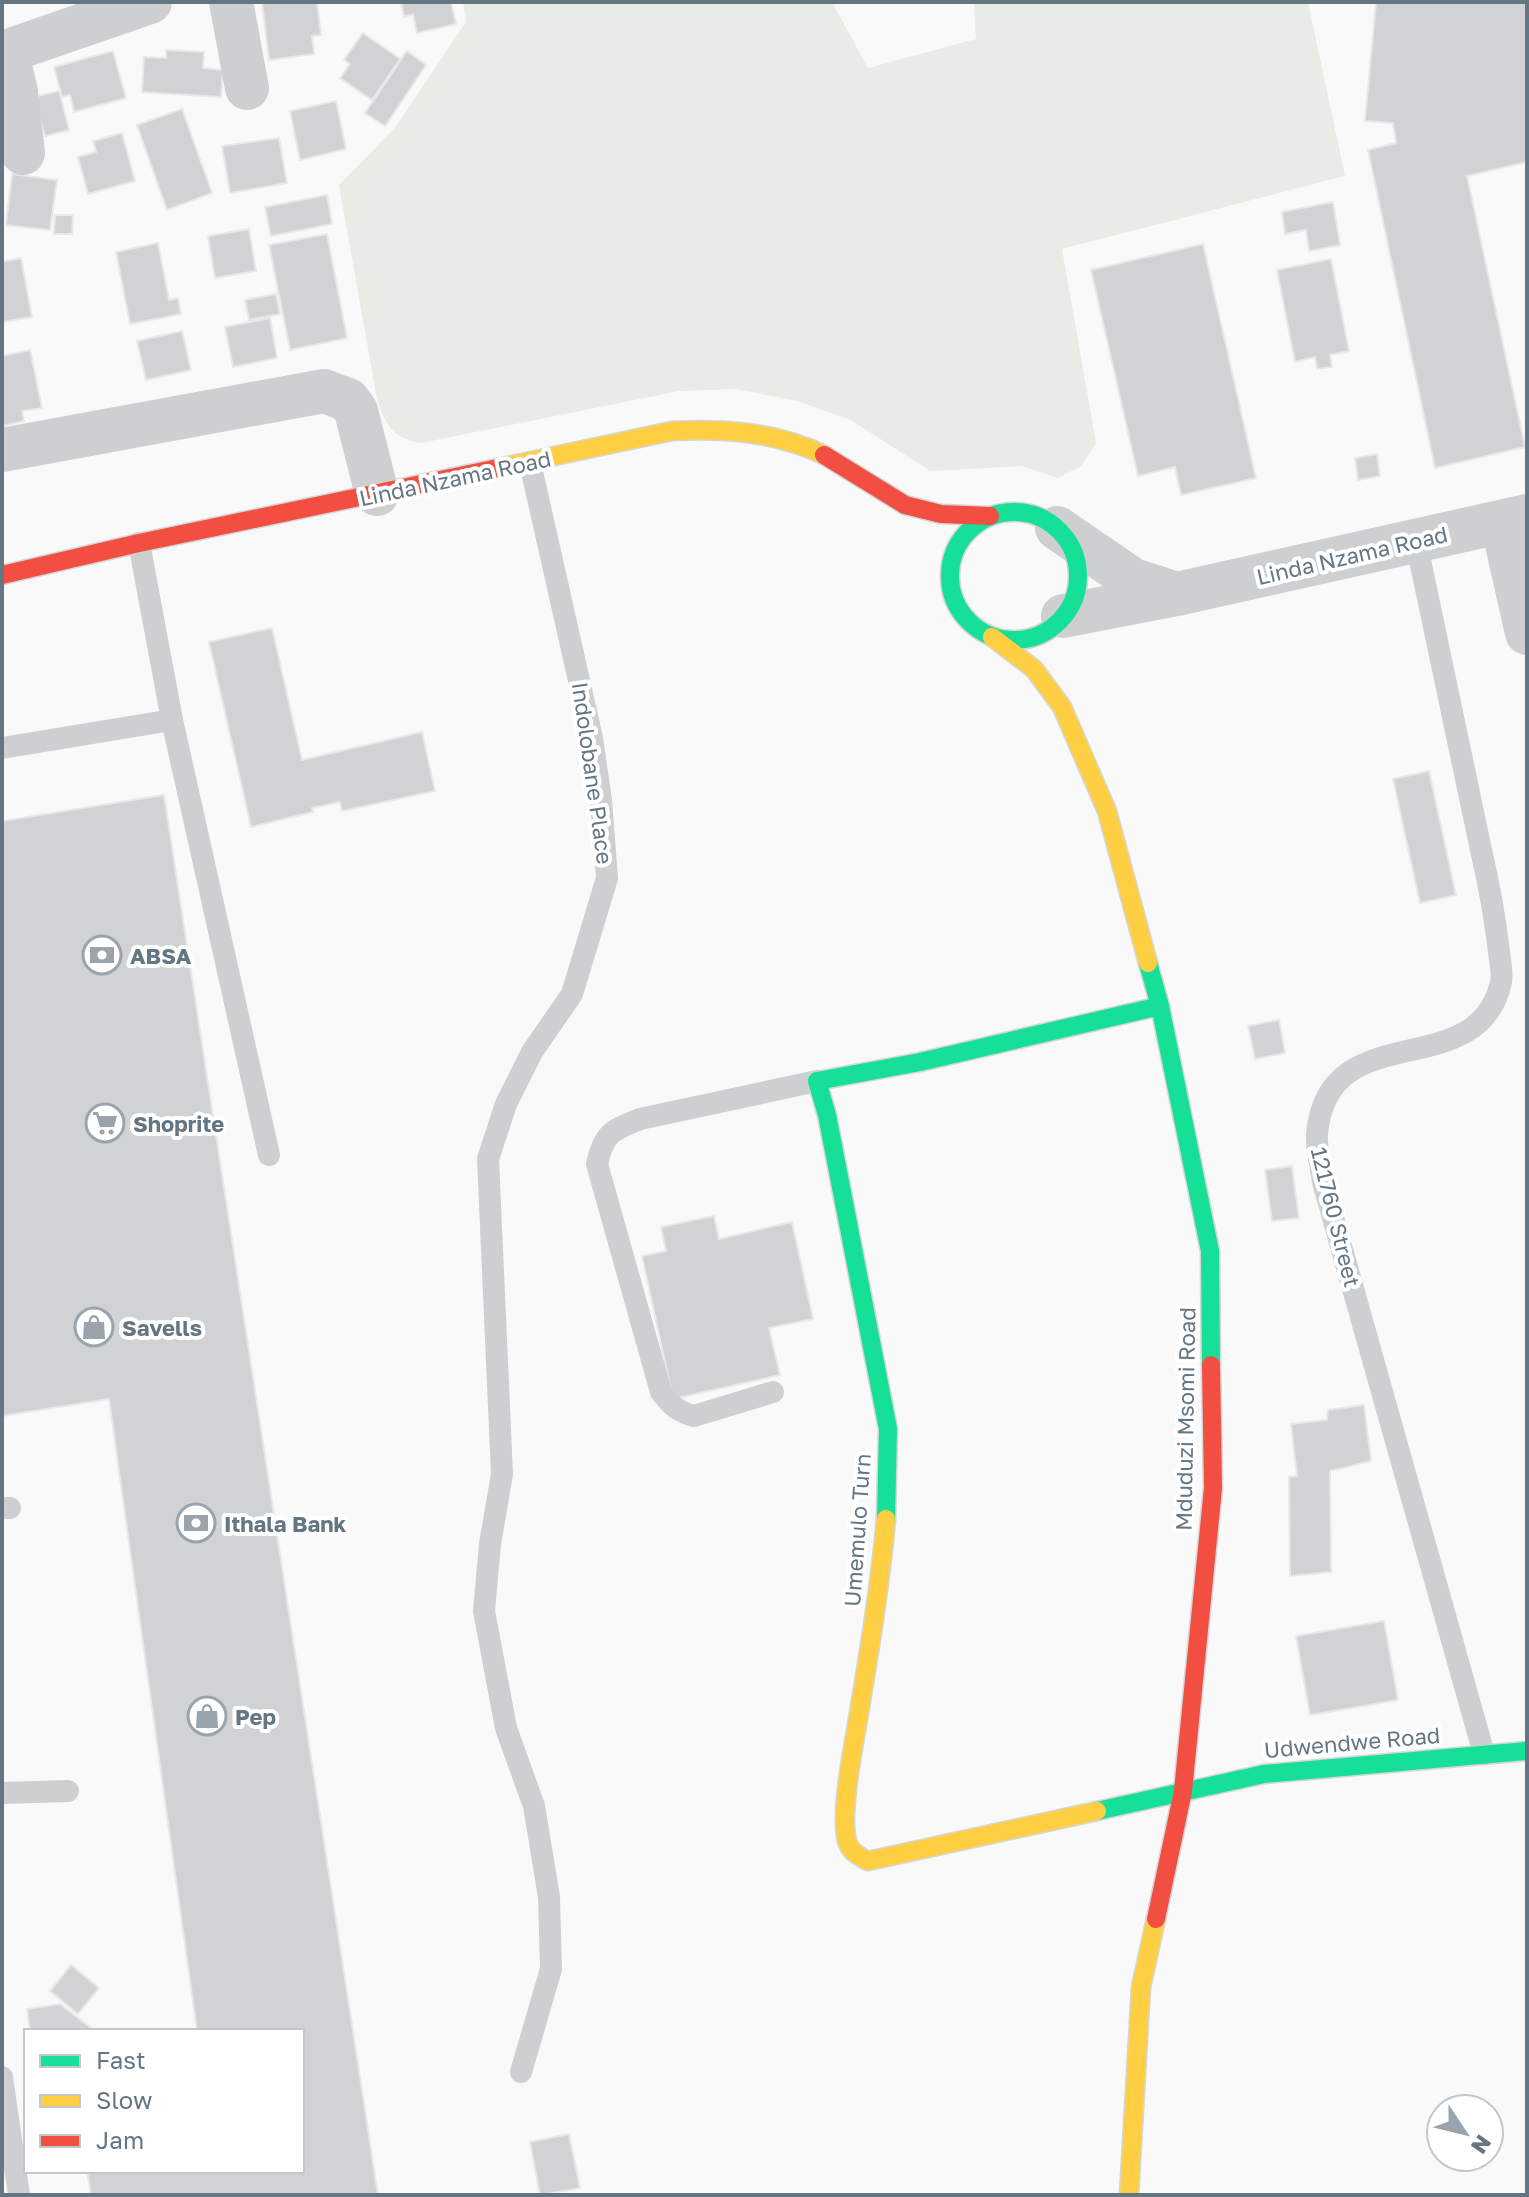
<svg xmlns="http://www.w3.org/2000/svg" width="1529" height="2197" font-family="'Golos Text',sans-serif">
  <style>
    .green { fill: #e8ebe6 }
    .building { fill: #d0d2d3; stroke: #e8e8e8; stroke-width: 2 }
    .lines { fill: none; stroke-linecap: round; stroke-linejoin: round }
    .fast-casing { stroke: #d5d6d7; stroke-width: 21 }
    .slow-casing { stroke: #d5d6d7; stroke-width: 21 }
    .jam-casing { stroke: #d5d6d7; stroke-width: 21 }
    .lane { stroke: #cecfd0; stroke-width: 22 }
    .street { stroke: #cecfd0; stroke-width: 44 }
    .fast { stroke: #16e098; stroke-width: 18 }
    .slow { stroke: #ffcf43; stroke-width: 18 }
    .jam { stroke: #f24e42; stroke-width: 18 }
    .labels { text-anchor: middle; dominant-baseline: central; stroke-width: 8; stroke-linejoin: round; paint-order: stroke }
    .street-label { font-size: 22px; fill: #657683; stroke: #fff }
    .poi-label { font-size: 22px; font-weight: bold; fill: #657683; stroke: #fff; text-anchor: start }
  </style>
  <rect width="100%" height="100%" fill="#f9f9f9"/>
  <!-- green -->
  <path class="green" d="M463,2H832L868,68L976,39L974,2H1308L1345,176L1062,249L1096,443L1081,466L1058,478L1021,466L930,471L851,420L797,401L737,389L679,391L421,443C393,439 385,424 377,399L339,185L395,128L466,22Z"/>
  <!-- building -->
  <path class="building" d="M262,2H317L321,35L312,36L314,54L269,60Z
    M401,2H451L456,24L417,33L413,14L404,17Z
    M1376,2H1527V162L1467,176L1525,447L1435,468L1368,150L1396,143L1393,123L1365,121Z
    M363,33L400,59L372,100L340,78L350,64L344,60Z
    M166,50L204,52L203,68L223,70L221,97L142,92L144,57L166,58Z
    M113,51L126,98L74,112L70,95L62,97L54,67Z
    M407,51L426,65L385,126L365,113Z
    M59,91L69,130L45,136L34,97Z
    M336,101L346,149L300,160L290,111Z
    M182,109L212,193L167,210L137,125Z
    M122,133L135,181L88,194L78,157L96,152L93,141Z
    M279,138L287,183L230,193L222,146Z
    M12,174L57,180L50,230L6,225Z
    M327,195L332,224L271,236L265,207Z
    M1333,202L1340,245L1309,251L1306,230L1285,234L1282,212Z
    M55,215H73L72,234H54Z
    M249,229L256,271L215,278L208,236Z
    M327,234L347,338L290,350L269,245Z
    M158,243L169,300L178,298L181,314L130,324L116,252Z
    M1203,244L1256,478L1181,495L1175,467L1138,476L1091,270Z
    M21,258L32,317L2,322V262Z
    M1331,259L1349,351L1330,355L1332,367L1317,369L1315,357L1295,362L1277,270Z
    M276,294L280,314L249,320L245,300Z
    M270,318L277,358L233,367L225,327Z
    M182,331L191,370L146,380L137,341Z
    M30,350L42,408L22,411L24,421L2,426V356Z
    M1377,454L1380,476L1358,480L1355,458Z
    M272,628L302,760L422,732L435,791L342,811L340,802L312,808L313,812L251,827L209,642Z
    M1429,771L1456,895L1420,903L1393,779Z
    M164,795L378,2195H91L87,2171H302V2031H197L109,1399L2,1416V821Z
    M1279,1020L1285,1053L1255,1059L1248,1026Z
    M1292,1166L1299,1218L1272,1221L1265,1170Z
    M714,1216L719,1239L792,1222L813,1319L769,1328L780,1375L673,1399L642,1256L666,1251L661,1227Z
    M1364,1405L1371,1461L1330,1471L1331,1572L1290,1576L1289,1477L1297,1476L1291,1424L1327,1420L1328,1410Z
    M1384,1621L1398,1700L1310,1715L1296,1636Z
    M71,1965L99,1988L78,2014L50,1991Z
    M60,2004L95,2031H30L27,2009Z
    M569,2134L580,2188L540,2195L530,2142Z"/>
  <g class="lines">
    <defs>
      <path id="fast" d="M950 576a64 64 0 1 1 128 0a64 64 0 1 1-128 0Z
        M1148,963L1160,1006L1210,1251L1211,1365
        M886,1519L888,1429L827,1115L817,1081L920,1062L1160,1006
        M1097,1811L1264,1774L1527,1751"/>
      <path id="slow" d="M498,468L672,431C724,428 776,432 824,455
        M992,637L1034,669L1062,707L1107,811L1148,963
        M886,1519C880,1587 869,1653 858,1719C853,1749 840,1813 847,1841C850,1852 859,1856 868,1861L1097,1811
        M1129,2195L1141,1987L1156,1919"/>
      <path id="jam" d="M824,455L905,505L941,514L990,516
        M2,575L139,543L498,468
        M1156,1919L1183,1791L1213,1488L1211,1365"/>
    </defs>
    <!-- fast casing -->
    <use href="#fast" class="fast-casing"/>
    <!-- slow casing -->
    <use href="#slow" class="slow-casing"/>
    <!-- jam casing -->
    <use href="#jam" class="jam-casing"/>
    <!-- lane -->
    <path class="lane" d="M1416,541C1438,644 1460,747 1481,850C1489,884 1495,918 1499,952C1500,962 1503,973 1501,982C1478,1087 1328,1012 1317,1134C1316,1149 1321,1167 1323,1182L1484,1754
      M172,720L269,1155
      M2,748L172,720L139,543
      M773,1392L694,1416C678,1412 671,1405 661,1392L597,1164C604,1133 612,1130 640,1119L817,1081
      M2,1508H10
      M2,1793L68,1791
      M521,2072L551,1969L549,1897L534,1806L506,1728L484,1611L490,1544L502,1474L488,1159L506,1104L532,1052L572,994L607,878L601,800L592,738L530,463
      M2,2077L19,2195"/>
    <!-- street -->
    <path class="street" d="M231,2L247,88
      M2,53L150,2
      M7,53L16,92L23,153
      M2,450L324,391L348,400L356,411L377,494
      M1502,522L1527,633
      M1057,528L1133,580L1177,594
      M1063,616L1177,594L1527,516"/>
    <!-- fast -->
    <use href="#fast" class="fast"/>
    <!-- slow -->
    <use href="#slow" class="slow"/>
    <!-- jam -->
    <use href="#jam" class="jam"/>
  </g>
  <!-- icons -->
  <defs>
    <symbol id="bank-ring" viewBox="-11 -11 22 22"><circle r="9.5" fill="#fff" stroke="#99a4ac" stroke-width="1.5"/><path d="M-6-4H6V4H-6ZM0-2.3a2.3 2.3 0 1 0 0 4.6a2.3 2.3 0 1 0 0-4.6Z" fill="#99a4ac"/></symbol>
    <symbol id="supermarket-ring" viewBox="-11 -11 22 22"><circle r="9.5" fill="#fff" stroke="#99a4ac" stroke-width="1.5"/><path d="M-6-5.5h2.5l.6 2H6L4.5 2H-2.5L-4.4-4H-6ZM-1.5 3.2a1.3 1.3 0 1 0 .1 0ZM3 3.2a1.3 1.3 0 1 0 .1 0Z" fill="#99a4ac"/></symbol>
    <symbol id="shop-ring" viewBox="-11 -11 22 22"><circle r="9.5" fill="#fff" stroke="#99a4ac" stroke-width="1.5"/><path d="M-5-2.5h2.3a2.7 3.5 0 0 1 5.4 0H5L5.5 6h-11ZM-1.5-2.5h3a1.5 2.3 0 0 0-3 0Z" fill="#99a4ac"/></symbol>
  </defs>
  <g fill-rule="evenodd">
    <use href="#bank-ring" x="80" y="933" width="44" height="44"/>
    <use href="#supermarket-ring" x="83" y="1101" width="44" height="44"/>
    <use href="#shop-ring" x="72" y="1305" width="44" height="44"/>
    <use href="#bank-ring" x="174" y="1501" width="44" height="44"/>
    <use href="#shop-ring" x="185" y="1694" width="44" height="44"/>
  </g>
  <g class="labels">
    <!-- street labels -->
    <g class="street-label">
      <text transform="translate(455 478) rotate(-12)">Linda Nzama Road</text>
      <text transform="translate(1352 555) rotate(-13)">Linda Nzama Road</text>
      <text transform="translate(593 773) rotate(82)">Indolobane Place</text>
      <text transform="translate(1336 1217) rotate(76)">121760 Street</text>
      <text transform="translate(1185 1419) rotate(-89)">Mduduzi Msomi Road</text>
      <text transform="translate(857 1530) rotate(-86)">Umemulo Turn</text>
      <text transform="translate(1352 1742) rotate(-5)">Udwendwe Road</text>
    </g>
    <!-- poi labels -->
    <g class="poi-label">
      <text x="130" y="955">ABSA</text>
      <text x="133" y="1123">Shoprite</text>
      <text x="122" y="1327">Savells</text>
      <text x="224" y="1523">Ithala Bank</text>
      <text x="235" y="1716">Pep</text>
    </g>
  </g>
  <!-- border -->
  <rect width="1529" height="2197" fill="none" stroke="#657683" stroke-width="8"/>
  <!-- legend -->
  <rect x="24" y="2029" width="280" height="144" fill="#ffffff" stroke="#c1c8cd" stroke-width="2"/>
  <rect x="40" y="2055" width="40" height="12" fill="#16e098" stroke="#c1c8cd" stroke-width="2"/>
  <text x="96" y="2069" font-size="24" fill="#657683">Fast</text>
  <rect x="40" y="2095" width="40" height="12" fill="#ffcf43" stroke="#c1c8cd" stroke-width="2"/>
  <text x="96" y="2109" font-size="24" fill="#657683">Slow</text>
  <rect x="40" y="2135" width="40" height="12" fill="#f24e42" stroke="#c1c8cd" stroke-width="2"/>
  <text x="96" y="2149" font-size="24" fill="#657683">Jam</text>
  <!-- north arrow -->
  <g transform="translate(1465 2133) rotate(125)"><circle r="38" fill="#ffffff" stroke="#c1c8cd" stroke-width="2"/>
  <path d="M0-6L14 30L0 20L-14 30Z" fill="#99a4ac"/>
  <text y="-12" font-size="22" font-weight="bold" text-anchor="middle" fill="#657683">N</text>
  </g>
</svg>
